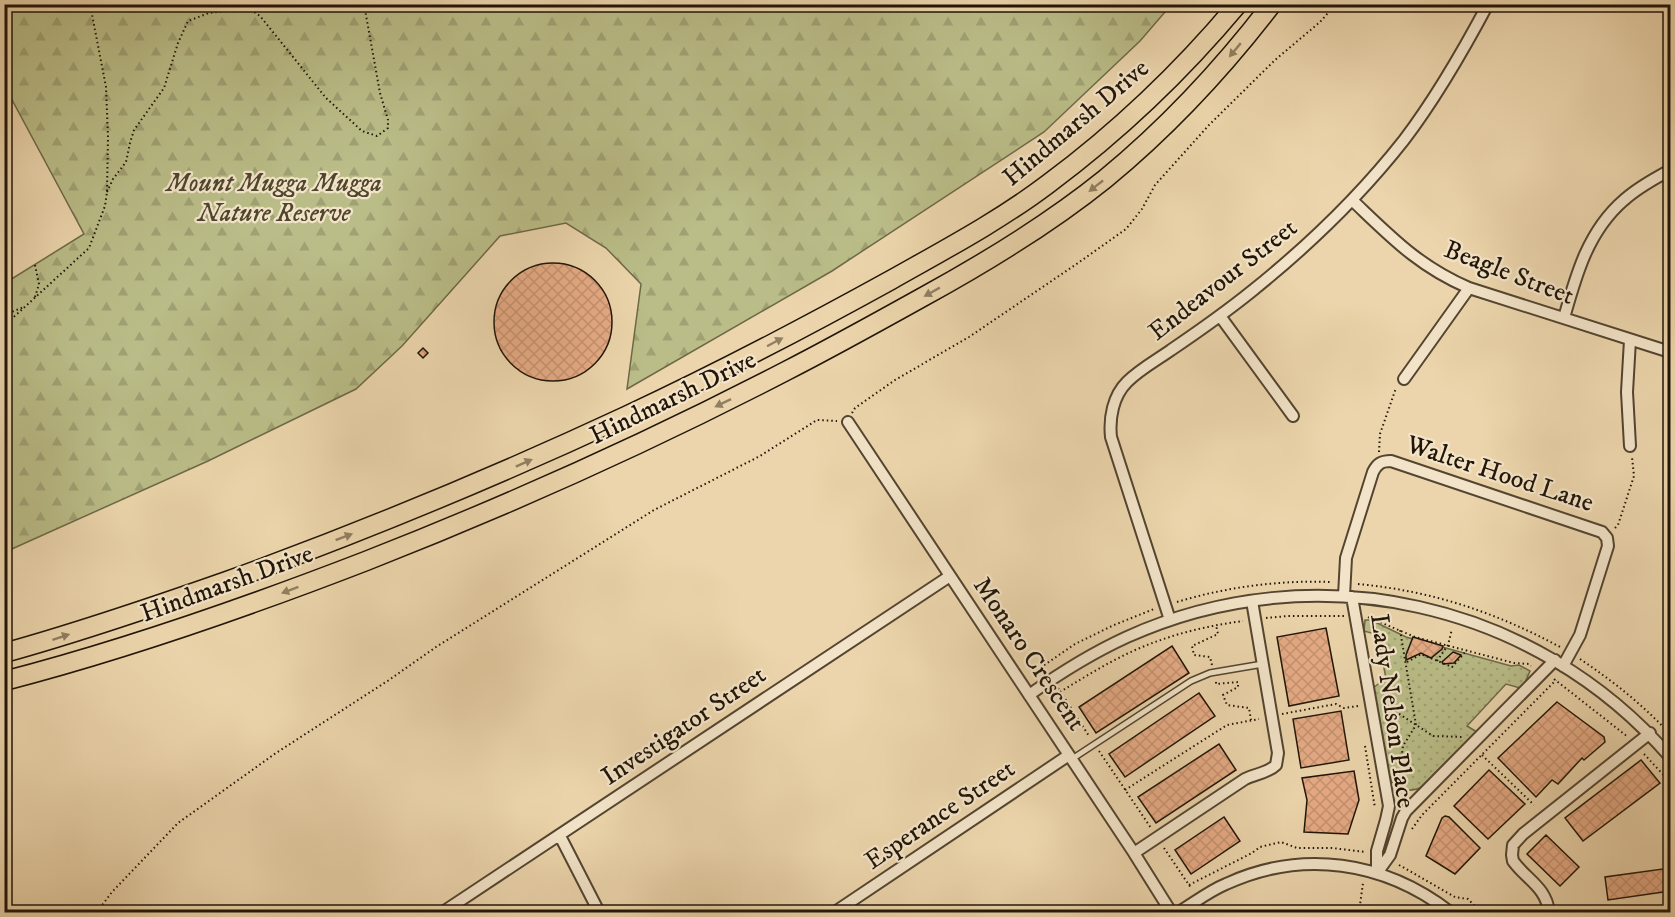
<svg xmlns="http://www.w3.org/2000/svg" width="1675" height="917" font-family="'IM FELL DW Pica',serif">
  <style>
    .grass { fill: url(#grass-dots); stroke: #6d6948; stroke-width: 1.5 }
    .forest { fill: url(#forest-firs); stroke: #6d6948; stroke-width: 1.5 }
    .building { fill: url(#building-cross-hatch); stroke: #201507; stroke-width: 1.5 }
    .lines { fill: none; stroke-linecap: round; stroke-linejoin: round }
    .service-casing { stroke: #534530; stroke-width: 8 }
    .minor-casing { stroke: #534530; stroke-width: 14 }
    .primary-casing { stroke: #201507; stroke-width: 21 }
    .path { stroke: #201507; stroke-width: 2; stroke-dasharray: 1.5 3; stroke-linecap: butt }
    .service { stroke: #f3e4c9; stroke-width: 5 }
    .minor { stroke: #f3e4c9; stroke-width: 10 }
    .primary { stroke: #ecd5ac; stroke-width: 18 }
    .oneway { fill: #907f62 }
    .labels { text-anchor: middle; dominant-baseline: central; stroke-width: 4.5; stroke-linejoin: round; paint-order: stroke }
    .street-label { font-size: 26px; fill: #201507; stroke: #f3e4c9 }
    .park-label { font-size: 26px; font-style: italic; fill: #4e472e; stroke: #f3e4c9 }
  </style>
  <defs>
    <pattern id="grass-dots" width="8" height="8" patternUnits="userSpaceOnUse" patternTransform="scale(1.5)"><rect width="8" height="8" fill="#babd88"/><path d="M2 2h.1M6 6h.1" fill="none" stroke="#a0a274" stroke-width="1.8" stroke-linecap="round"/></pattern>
    <pattern id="forest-firs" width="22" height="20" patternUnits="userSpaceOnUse" patternTransform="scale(1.5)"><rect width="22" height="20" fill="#babd88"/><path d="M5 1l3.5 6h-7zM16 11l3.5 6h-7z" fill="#a0a274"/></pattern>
    <pattern id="building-cross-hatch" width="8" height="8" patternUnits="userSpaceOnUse" patternTransform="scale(1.5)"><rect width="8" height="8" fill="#e6ab85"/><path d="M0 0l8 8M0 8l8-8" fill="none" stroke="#c59271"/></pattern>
  </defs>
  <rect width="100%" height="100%" fill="#ecd5ac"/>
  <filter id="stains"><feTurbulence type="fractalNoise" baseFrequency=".00333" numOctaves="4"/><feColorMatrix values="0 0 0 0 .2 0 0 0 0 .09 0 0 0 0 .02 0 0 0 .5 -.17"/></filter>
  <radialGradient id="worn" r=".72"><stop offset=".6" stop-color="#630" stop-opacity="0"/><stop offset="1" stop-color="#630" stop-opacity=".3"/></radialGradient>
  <!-- grass -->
  <path class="grass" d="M1365,620H1371L1406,637L1511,666L1519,665L1530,671L1524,685L1520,688L1506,684L1467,726L1477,732L1426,785C1412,793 1397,793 1389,777L1373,688L1386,678L1376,629L1371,633L1364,631Z"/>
  <!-- forest -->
  <path class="forest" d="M4,5L5,4L1171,5L1140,41L1044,132L832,271L627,389L641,284L606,248L566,223L500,236L402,346L356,389L208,461L5,552V283L84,234L10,96L5,43Z"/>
  <!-- building -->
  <path class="building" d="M494 322a59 59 0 1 1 118 0a59 59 0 1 1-118 0Z
    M423,348L428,353L423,358L418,353Z
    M1326,628L1339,696L1289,706L1277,637Z
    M1413,637L1443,646L1442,649L1431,658L1421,653L1406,660V655Z
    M1172,646L1189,673L1096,733L1079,707Z
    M1453,652L1461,655L1454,663L1443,664L1442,662Z
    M1199,693L1215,716L1125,777L1109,754Z
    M1557,702L1604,737L1605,742L1584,760L1582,758L1558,784L1552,780L1536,797L1498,758Z
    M1341,711L1349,760L1301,768L1293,719Z
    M1219,744L1236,770L1156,823L1138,797Z
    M1641,760L1660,783L1583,841L1565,818Z
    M1489,770L1525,804L1488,839L1454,806Z
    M1354,771L1359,800L1348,834L1304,832L1307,800L1302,778Z
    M1445,816L1449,817L1480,848L1455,874L1426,856L1442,818Z
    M1224,817L1240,841L1191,874L1175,850Z
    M1546,835L1579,867L1560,886L1527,854Z
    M1670,868V891L1608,900L1605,877Z"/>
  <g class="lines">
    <defs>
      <path id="service" d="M1072,759L1191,681L1210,673L1263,664"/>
      <path id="minor" d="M1352,200C1391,237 1418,266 1469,288L1670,352
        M1220,316L1293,416
        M1564,318C1576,275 1588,231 1624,200C1638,187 1654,179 1670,170
        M1630,340L1627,392L1630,446
        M1404,379L1469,288
        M848,422L1134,853L1171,912
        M1344,596L1346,558L1373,472C1377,464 1381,461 1391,461L1602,532L1607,538L1608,546L1580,635L1563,666
        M1352,597L1389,806L1386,820L1377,851V873
        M1170,620L1111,437C1109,418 1113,396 1127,382C1140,369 1157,360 1171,350C1199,331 1226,312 1252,291C1308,246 1360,196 1404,140C1436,98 1463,51 1488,4
        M1029,695C1060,673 1092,653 1127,637C1315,552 1536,602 1670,757
        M560,836L599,912
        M1134,853L1245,779C1255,774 1268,773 1276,765L1278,753L1252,601
        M1377,873L1390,855L1402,818L1406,811L1555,660
        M443,912L950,576
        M835,912L1069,755
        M1179,912C1194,903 1209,891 1226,884C1302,849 1384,861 1450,912
        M1549,912C1546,887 1527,880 1513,861L1512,855L1513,845L1523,834L1650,733"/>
      <path id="primary" d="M4,653C80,632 153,607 227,581C362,532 495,477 626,416C716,374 804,328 891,280C944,250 999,221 1048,184C1118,132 1182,71 1238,4
        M4,681C128,649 247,607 366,561C509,505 649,442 786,371C831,348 876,323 921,298C985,263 1048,225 1105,179C1167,128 1223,68 1272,4"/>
    </defs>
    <!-- service casing -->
    <use href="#service" class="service-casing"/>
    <!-- minor casing -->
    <use href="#minor" class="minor-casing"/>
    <!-- primary casing -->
    <use href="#primary" class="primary-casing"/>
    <!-- path -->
    <path class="path" d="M107,192L113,179L126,162L130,143L134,130L164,88L178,43L188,21L209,13L248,8L260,16L326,98L362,131L377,136L388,128V120L380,93L364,4
      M35,265L39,284L35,297
      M4,315L24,307
      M4,326L89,248L105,206L107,192L108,137L106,87L90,4
      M852,413L855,408L895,380L969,337L1078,263L1126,229L1142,209L1155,185L1209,125L1275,60L1320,22L1336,4
      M1379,452L1380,434L1396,388
      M1615,528L1618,525L1634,476L1632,457
      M1358,584C1432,591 1495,612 1560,647
      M1177,602C1226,587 1280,580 1331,582
      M1368,617L1415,637L1514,663L1529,664L1531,666
      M1266,618L1288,616H1345
      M1580,659C1613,681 1643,705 1670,734
      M1437,661L1448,645L1452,629
      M1407,662L1421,654L1452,667L1467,650
      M1212,665L1210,657L1194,655L1192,646L1218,634L1216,625
      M1044,669L1043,666L1075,644L1114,625L1154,609
      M1554,679L1628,737
      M1216,682V684L1238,682V687L1223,695L1227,705L1249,708L1251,720
      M1058,688L1089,736
      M1060,692C1091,673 1123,653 1158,641C1185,631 1214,625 1243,621
      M1384,704L1433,736L1462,737
      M1282,714L1336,704L1344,708L1358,706
      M1365,746L1375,808
      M1099,751L1151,828
      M1644,754L1670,782
      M1482,755L1534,805
      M1397,774L1400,770L1403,746L1416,725L1400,630
      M1125,790L1227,725L1259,719
      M1412,829L1422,815L1556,680
      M1164,848L1191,888
      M1399,865L1455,897L1468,899L1481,912
      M1189,885L1252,853L1260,847L1281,842L1297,848H1332L1366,852
      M97,912L112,892L178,823L276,753L389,680L436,647L654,510L760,456L817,420L837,421
      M1359,912L1363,883"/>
    <!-- service -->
    <use href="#service" class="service"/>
    <!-- minor -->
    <use href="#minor" class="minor"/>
    <!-- primary -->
    <use href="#primary" class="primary"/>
  </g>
  <!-- one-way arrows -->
  <defs><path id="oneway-solid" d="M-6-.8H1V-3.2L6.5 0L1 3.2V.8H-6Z" transform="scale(1.5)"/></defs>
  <g class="oneway">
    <use href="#oneway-solid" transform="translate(1235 50) rotate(130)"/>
    <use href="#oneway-solid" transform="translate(1096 186) rotate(142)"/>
    <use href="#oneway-solid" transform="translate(932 292) rotate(151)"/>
    <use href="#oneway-solid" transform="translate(775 342) rotate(-28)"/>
    <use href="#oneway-solid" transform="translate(723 403) rotate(154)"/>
    <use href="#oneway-solid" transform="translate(524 463) rotate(-24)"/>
    <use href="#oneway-solid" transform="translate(344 537) rotate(-21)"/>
    <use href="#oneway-solid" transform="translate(290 590) rotate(159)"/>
    <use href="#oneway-solid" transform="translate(61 637) rotate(-18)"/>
  </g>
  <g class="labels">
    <!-- street labels -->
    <g class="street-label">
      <text transform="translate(1076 123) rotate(-40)">Hindmarsh Drive</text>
      <text transform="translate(1509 273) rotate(21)">Beagle Street</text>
      <text transform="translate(1223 280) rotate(-38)">Endeavour Street</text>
      <text transform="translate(673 398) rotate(-26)">Hindmarsh Drive</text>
      <text transform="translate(1500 474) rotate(18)">Walter Hood Lane</text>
      <text transform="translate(227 584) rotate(-20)">Hindmarsh Drive</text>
      <text transform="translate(1029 654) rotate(56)">Monaro Crescent</text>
      <text transform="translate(1392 711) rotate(82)">Lady Nelson Place</text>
      <text transform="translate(684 726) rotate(-34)">Investigator Street</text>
      <text transform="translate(940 815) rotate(-34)">Esperance Street</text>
    </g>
    <!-- park labels -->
    <g class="park-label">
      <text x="274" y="183">Mount Mugga Mugga<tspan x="274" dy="30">Nature Reserve</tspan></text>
    </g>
  </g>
  <!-- margin -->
  <rect width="1675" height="917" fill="none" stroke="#ecd5ac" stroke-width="24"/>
  <rect x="6" y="6" width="1663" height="905" fill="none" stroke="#201507" stroke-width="3"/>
  <rect x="12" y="12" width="1651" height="893" fill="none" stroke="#201507" stroke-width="1.5"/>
  <rect width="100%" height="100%" filter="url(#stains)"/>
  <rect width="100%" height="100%" fill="url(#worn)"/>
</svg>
